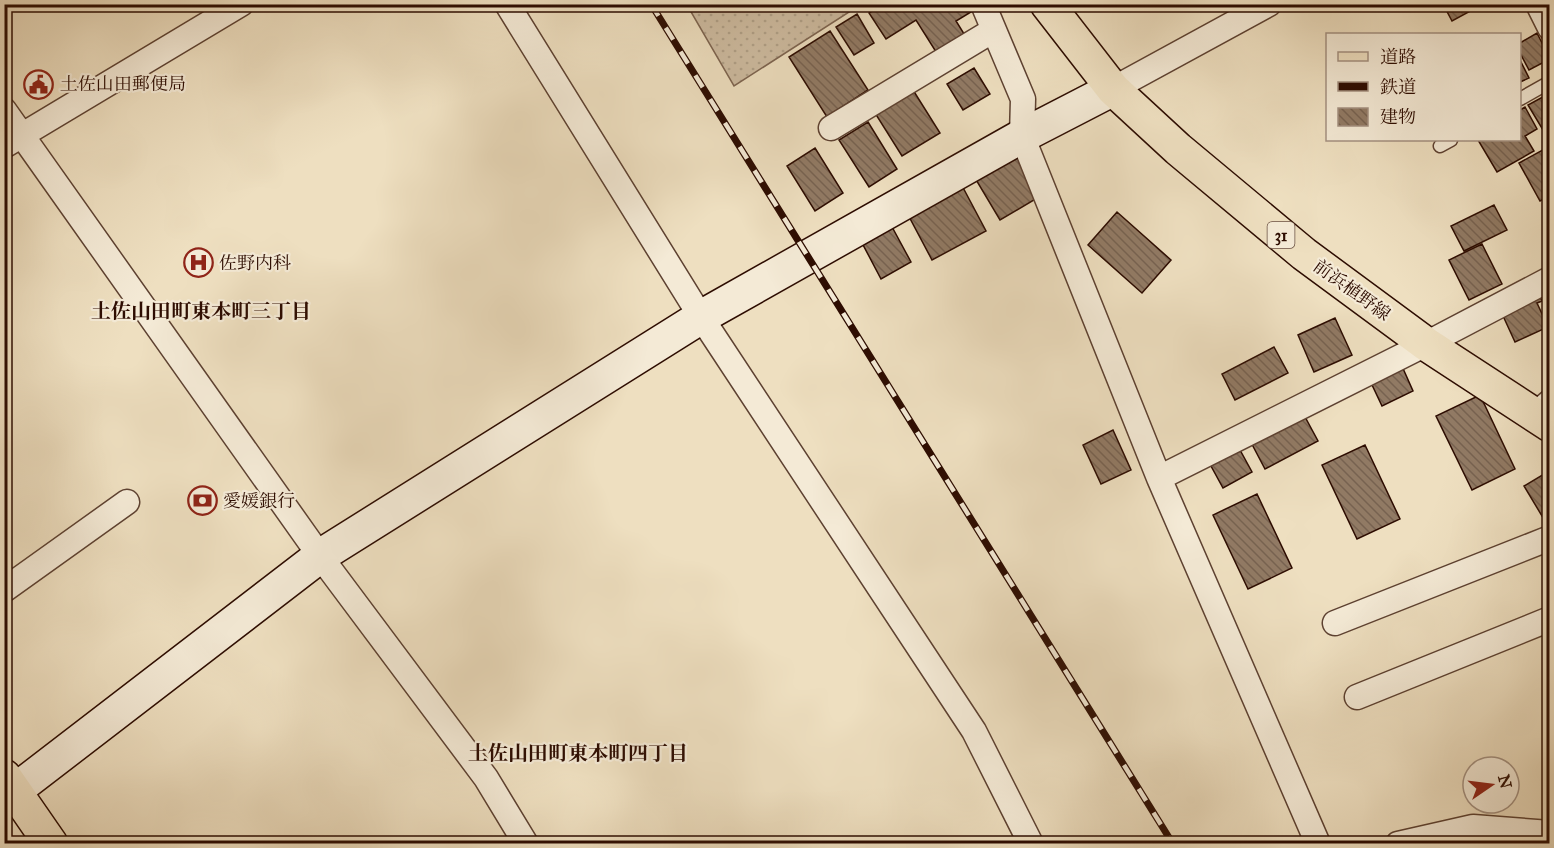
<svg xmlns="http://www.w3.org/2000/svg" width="1554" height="848" font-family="'IM FELL Great Primer','Noto Serif JP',serif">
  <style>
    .grass { fill: url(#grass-dots); stroke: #7d6450; stroke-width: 1.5 }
    .building { fill: url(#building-back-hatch); stroke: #2d0c01; stroke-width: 1.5 }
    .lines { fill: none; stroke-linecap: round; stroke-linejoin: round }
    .lane-casing { stroke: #5d4131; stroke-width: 15 }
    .street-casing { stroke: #5d4131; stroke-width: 27 }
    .secondary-casing { stroke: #2d0c01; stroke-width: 36 }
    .primary-casing { stroke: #2d0c01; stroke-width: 36 }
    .highway-casing { stroke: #2d0c01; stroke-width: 36 }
    .lane { stroke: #f4ead6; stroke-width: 12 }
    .street { stroke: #f4ead6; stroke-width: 24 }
    .secondary { stroke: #f4ead6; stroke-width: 33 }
    .primary { stroke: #eedfc0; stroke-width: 33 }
    .highway { stroke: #eedfc0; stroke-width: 33 }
    .rail-casing { stroke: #2d0c01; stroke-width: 7 }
    .rail { stroke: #f4ead6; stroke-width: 4.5; stroke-dasharray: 14; stroke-linecap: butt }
    .labels { text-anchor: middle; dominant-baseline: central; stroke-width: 4.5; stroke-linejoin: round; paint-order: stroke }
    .shield { fill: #f4ead6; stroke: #694f41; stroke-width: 1.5 }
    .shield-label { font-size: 16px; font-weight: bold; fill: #2d0c01 }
    .poi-label { font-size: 18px; fill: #2d0c01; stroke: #f4ead6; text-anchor: start }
    .street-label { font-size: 18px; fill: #2d0c01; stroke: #f4ead6 }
    .neighbourhood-label { font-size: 20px; font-weight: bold; fill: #2d0c01; stroke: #f4ead6 }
  </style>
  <defs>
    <pattern id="grass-dots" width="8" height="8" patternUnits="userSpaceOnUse" patternTransform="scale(1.5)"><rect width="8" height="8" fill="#cdbba0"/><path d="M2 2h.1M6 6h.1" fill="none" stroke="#b0a088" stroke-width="1.8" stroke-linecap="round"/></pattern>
    <pattern id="building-back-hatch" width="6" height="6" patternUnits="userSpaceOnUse" patternTransform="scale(1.5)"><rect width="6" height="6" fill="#917a64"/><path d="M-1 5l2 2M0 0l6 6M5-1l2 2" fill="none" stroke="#776250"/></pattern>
  </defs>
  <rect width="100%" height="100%" fill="#eedfc0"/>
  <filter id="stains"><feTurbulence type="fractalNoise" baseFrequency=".00333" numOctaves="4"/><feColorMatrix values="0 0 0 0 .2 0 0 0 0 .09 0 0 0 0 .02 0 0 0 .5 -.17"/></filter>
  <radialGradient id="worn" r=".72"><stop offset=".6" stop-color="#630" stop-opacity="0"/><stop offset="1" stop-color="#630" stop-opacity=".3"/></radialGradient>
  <!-- grass -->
  <path class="grass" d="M687,5H860L734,86Z"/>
  <!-- building -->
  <path class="building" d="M883,4H967L971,12L956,21L966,37L938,55L916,20L886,39L869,13Z
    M1443,4H1474L1476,8L1452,21Z
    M857,14L874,43L854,55L836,27Z
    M830,31L868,90L827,117L789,57Z
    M1537,33L1550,59L1529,70L1520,53V43Z
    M1520,60L1529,78L1520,82Z
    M974,68L990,94L963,110L947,84Z
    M913,90L940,133L902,156L875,113Z
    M1550,93V126L1543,130L1528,105Z
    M1525,107L1537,129L1525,136L1534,151L1497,172L1478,140H1520V110Z
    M868,122L897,169L869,187L839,140Z
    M1550,146V196L1540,201L1519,163Z
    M815,148L843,193L815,211L787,166Z
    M1020,152L1044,194L1000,220L975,178Z
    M959,180L986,231L932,260L905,209Z
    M1494,205L1507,230L1464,251L1451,226Z
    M1117,212L1171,260L1142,293L1088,245Z
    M891,225L911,262L881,279L861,241Z
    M1482,244L1502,284L1469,300L1449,260Z
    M1536,288L1542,301L1537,303L1548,327L1515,342L1498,305Z
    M1335,318L1352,355L1314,372L1298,335Z
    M1274,347L1288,373L1235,400L1222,374Z
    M1397,355L1413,391L1382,406L1365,370Z
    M1480,395L1515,469L1472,490L1436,416Z
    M1304,415L1318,441L1265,469L1245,431Z
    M1113,430L1131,470L1101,484L1083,445Z
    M1234,439L1252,472L1223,488L1205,455Z
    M1365,445L1400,519L1357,539L1322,465Z
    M1549,471L1550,519L1545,521L1524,486Z
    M1257,494L1292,568L1248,589L1213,515Z"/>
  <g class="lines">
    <defs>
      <path id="lane" d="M1520,99L1550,82
        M1440,146L1451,140
        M1530,411L1550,394"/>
      <path id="street" d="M507,4L701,317L974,731L1031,844
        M983,4L1023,99L1022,136L1159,478L1318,844
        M1538,4L1550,28
        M1113,89L1269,4
        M4,110L320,556L486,778L526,844
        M831,128L992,31
        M4,146L241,4
        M1159,478L1426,344L1550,279
        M4,590L127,502
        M1335,623L1550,538
        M1357,697L1550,619
        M1398,844L1473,827L1550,833"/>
      <path id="secondary" d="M4,799L320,556L701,317L1022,136L1113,89"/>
      <path id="primary" d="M1047,4L1113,89L1178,149L1304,254L1426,344L1550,425"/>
      <path id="highway" d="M4,776L51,844"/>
    </defs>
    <!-- lane casing -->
    <use href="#lane" class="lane-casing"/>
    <!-- street casing -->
    <use href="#street" class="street-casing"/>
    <!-- secondary casing -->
    <use href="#secondary" class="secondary-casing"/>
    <!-- primary casing -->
    <use href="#primary" class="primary-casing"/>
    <!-- highway casing -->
    <use href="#highway" class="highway-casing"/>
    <!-- lane -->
    <use href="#lane" class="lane"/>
    <!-- street -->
    <use href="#street" class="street"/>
    <!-- secondary -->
    <use href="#secondary" class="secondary"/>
    <!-- primary -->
    <use href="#primary" class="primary"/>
    <!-- highway -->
    <use href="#highway" class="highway"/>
    <defs>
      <path id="rail" d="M651,4L1173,844"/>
    </defs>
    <!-- rail casing -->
    <use href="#rail" class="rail-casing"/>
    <!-- rail -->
    <use href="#rail" class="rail"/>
  </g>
  <!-- icons -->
  <defs>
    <symbol id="civic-ring" viewBox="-11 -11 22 22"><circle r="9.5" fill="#f4ead6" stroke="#8f2418" stroke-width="1.5"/><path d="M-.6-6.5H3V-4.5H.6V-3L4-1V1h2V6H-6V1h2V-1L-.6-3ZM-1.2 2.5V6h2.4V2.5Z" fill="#8f2418"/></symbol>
    <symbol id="hospital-ring" viewBox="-11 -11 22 22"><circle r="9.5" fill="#f4ead6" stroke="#8f2418" stroke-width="1.5"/><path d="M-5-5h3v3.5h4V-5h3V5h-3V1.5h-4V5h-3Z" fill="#8f2418"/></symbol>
    <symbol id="bank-ring" viewBox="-11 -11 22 22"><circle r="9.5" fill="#f4ead6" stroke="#8f2418" stroke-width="1.5"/><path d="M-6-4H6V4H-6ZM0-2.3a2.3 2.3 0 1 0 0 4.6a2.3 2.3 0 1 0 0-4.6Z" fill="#8f2418"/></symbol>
  </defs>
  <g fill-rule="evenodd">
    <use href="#civic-ring" x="22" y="68" width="33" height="33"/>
    <use href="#hospital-ring" x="182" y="246" width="33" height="33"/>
    <use href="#bank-ring" x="186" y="484" width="33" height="33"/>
  </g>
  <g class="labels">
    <!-- shield labels -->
    <rect class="shield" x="1267.5" y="222" width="27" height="26" rx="4.5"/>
    <g class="shield-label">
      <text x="1281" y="235">31</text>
    </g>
    <!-- poi labels -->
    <g class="poi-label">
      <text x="60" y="84">土佐山田郵便局</text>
      <text x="219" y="263">佐野内科</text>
      <text x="223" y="501">愛媛銀行</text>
    </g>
    <!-- street labels -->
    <g class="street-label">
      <text transform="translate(1352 290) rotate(36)">前浜植野線</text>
    </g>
    <!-- neighbourhood labels -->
    <g class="neighbourhood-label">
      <text x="201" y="311">土佐山田町東本町三丁目</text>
      <text x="578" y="753">土佐山田町東本町四丁目</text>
    </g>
  </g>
  <!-- margin -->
  <rect width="1554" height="848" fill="none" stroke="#eedfc0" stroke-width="24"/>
  <rect x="6" y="6" width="1542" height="836" fill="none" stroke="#2d0c01" stroke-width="3"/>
  <rect x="12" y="12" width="1530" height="824" fill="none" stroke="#2d0c01" stroke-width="1.5"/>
  <!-- legend -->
  <rect x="1326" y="33" width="195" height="108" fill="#f4ead6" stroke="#a49181" stroke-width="1.5"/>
  <rect x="1338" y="52" width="30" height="9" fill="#eedfc0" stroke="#a49181" stroke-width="1.5"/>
  <text x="1380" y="63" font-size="18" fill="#2d0c01">道路</text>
  <rect x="1338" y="82" width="30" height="9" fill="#2d0c01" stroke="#a49181" stroke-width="1.5"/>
  <text x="1380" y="93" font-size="18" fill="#2d0c01">鉄道</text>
  <rect x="1338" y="108" width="30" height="18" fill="url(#building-back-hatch)" stroke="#a49181" stroke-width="1.5"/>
  <text x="1380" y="123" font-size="18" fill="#2d0c01">建物</text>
  <!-- north arrow -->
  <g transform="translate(1491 785) rotate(76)"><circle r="28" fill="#f4ead6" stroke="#a49181" stroke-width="1.5"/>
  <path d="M0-4.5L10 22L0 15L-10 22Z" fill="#8f2418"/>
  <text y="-9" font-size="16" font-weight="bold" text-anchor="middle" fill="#2d0c01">N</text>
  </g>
  <rect width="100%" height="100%" filter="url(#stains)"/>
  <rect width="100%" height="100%" fill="url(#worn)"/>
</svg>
